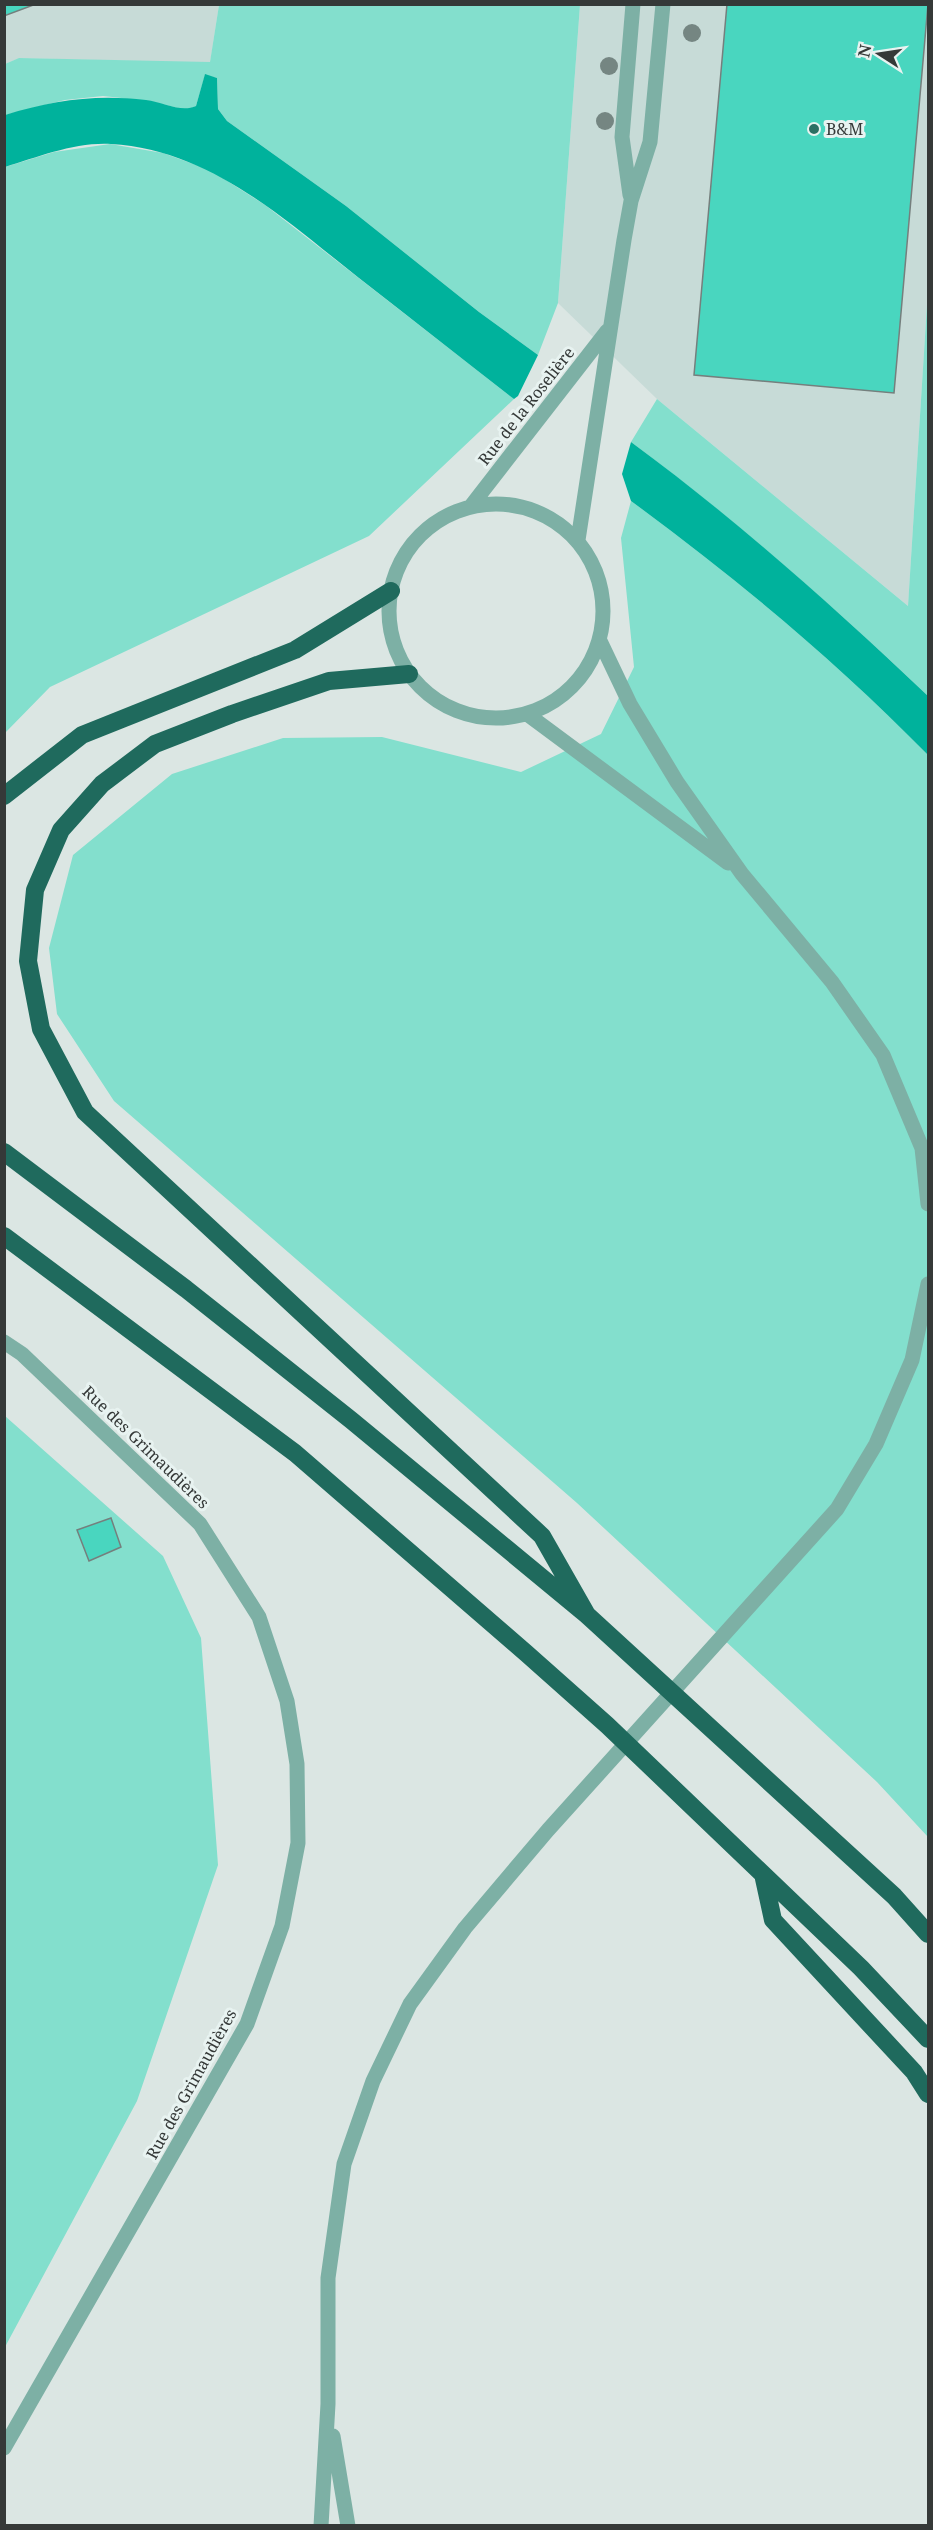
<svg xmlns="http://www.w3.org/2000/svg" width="933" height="2530" font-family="'Noto Serif',serif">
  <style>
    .built { fill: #c7dbd7 }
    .green { fill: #83dfcd }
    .water { fill: #00b29c }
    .building { fill: #49d6bf; stroke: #757f7d; stroke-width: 1.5 }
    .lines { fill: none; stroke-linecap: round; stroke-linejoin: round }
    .minor { stroke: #7db0a5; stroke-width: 15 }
    .highway { stroke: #1f6a5d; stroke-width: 18 }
    .tree { fill: #758682 }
    .poi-dot { fill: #2b7064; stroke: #e8f3f1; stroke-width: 2 }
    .labels { text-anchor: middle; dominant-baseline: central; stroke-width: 6; stroke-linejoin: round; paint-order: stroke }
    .poi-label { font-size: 16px; fill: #353938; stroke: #e8f3f1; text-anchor: start }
    .street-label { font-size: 16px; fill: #353938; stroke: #e8f3f1 }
  </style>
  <rect width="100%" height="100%" fill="#dbe6e3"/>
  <!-- built -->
  <path class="built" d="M5,5H219L210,63L20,58L5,64Z
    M580,5H928V289L908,606L657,399L558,303Z"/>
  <!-- green -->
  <path class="green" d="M219,5H580L558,303L538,355L479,312L346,206L227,121L218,109L217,78L205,75L196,106L187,110L149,101L103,96L65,100L5,115V64L19,58L210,62Z
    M110,144L163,153L210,170L265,205L514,399L369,536L50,687L5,733V167L54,152Z
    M928,289V696C833,606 736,520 631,442L657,399L908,606Z
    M631,501C736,578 837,662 928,755V1837L877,1782L577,1503L114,1101L57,1014L49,948L73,855L172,774L283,738L382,737L521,772L601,734L634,667L621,538Z
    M5,1416L163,1556L201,1638L218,1865L137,2101L5,2347Z"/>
  <!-- water -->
  <path class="water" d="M205,74L217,78L218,109L227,121L346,206L479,312L538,355L518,396L514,399C462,359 411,318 359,278C285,220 211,150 111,144C75,142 38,157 5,167V115C53,100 96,94 146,100C163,102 181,113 196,106Z
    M631,442C737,520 833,606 928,696V755C837,662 736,578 631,501L622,474Z"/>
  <!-- building -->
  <path class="building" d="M4,4H36L4,16Z
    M727,4H928L894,393L694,375Z
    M111,1518L121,1547L89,1561L77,1530Z"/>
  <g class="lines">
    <!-- minor -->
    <path class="minor" d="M630,195L622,137L633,4
      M389 611a107 107 0 1 1 214 0a107 107 0 1 1-214 0Z
      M471,506L607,331
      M578,540L624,240L631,201L650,142L663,4
      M600,641L630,704L677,782L742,874L832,982L883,1055L922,1148L928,1204
      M527,714L728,863
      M4,1342L22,1354L200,1524L259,1617L287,1701L297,1764L298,1843L282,1926L247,2024L4,2448
      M333,2436L348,2526
      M321,2526L328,2404V2278L344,2164L373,2081L410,2004L465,1928L548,1830L837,1509L876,1444L912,1360L928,1284"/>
    <!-- highway -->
    <path class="highway" d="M409,674L329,681L232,714L155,744L102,784L61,830L35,890L28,961L41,1029L85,1112L542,1536L587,1615
      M4,796L82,735L295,650L391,591
      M4,1152L186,1289L351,1420L587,1615L894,1896L928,1934
      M4,1236L295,1453L526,1653L607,1725L861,1968L928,2039
      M763,1874L773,1920L914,2072L928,2094"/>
  </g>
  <!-- trees -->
  <g class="tree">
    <circle cx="692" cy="33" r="9"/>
    <circle cx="609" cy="66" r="9"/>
    <circle cx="605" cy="121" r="9"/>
  </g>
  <!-- markers -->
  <circle class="poi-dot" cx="814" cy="129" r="6"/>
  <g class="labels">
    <!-- poi labels -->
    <g class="poi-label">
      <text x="826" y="129">B&amp;M</text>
    </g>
    <!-- street labels -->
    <g class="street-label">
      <text transform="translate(526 406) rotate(-52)">Rue de la Roselière</text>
      <text transform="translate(146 1447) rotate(44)">Rue des Grimaudières</text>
      <text transform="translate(191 2084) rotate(-61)">Rue des Grimaudières</text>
    </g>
  </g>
  <!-- border -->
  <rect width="933" height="2530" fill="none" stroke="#353938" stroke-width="12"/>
  <!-- north arrow -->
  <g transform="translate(879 54) rotate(282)" stroke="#e8f3f1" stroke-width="4.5" paint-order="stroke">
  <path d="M0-4.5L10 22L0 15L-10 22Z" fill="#353938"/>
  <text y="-9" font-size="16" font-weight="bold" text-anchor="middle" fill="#353938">N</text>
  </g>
</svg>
